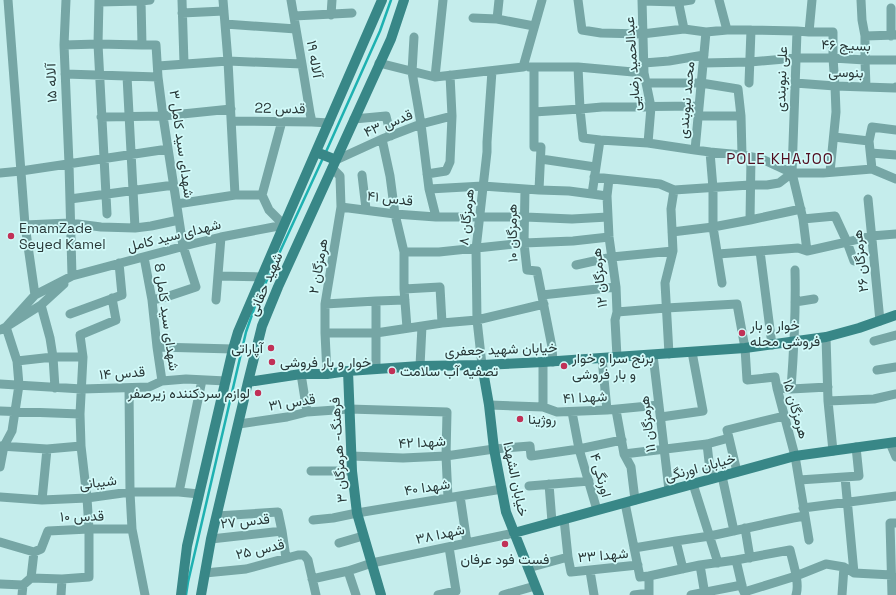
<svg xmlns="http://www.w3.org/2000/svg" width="896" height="595" font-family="'Space Grotesk',Vazirmatn,sans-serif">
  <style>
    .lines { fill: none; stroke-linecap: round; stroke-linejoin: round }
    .stream { stroke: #1eb1b1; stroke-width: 2.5 }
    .street { stroke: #76a6a5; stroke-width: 9 }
    .secondary { stroke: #388787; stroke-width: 10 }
    .poi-dot { fill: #c13157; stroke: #d2faf9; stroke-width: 1.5 }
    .labels { text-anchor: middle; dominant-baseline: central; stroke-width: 3.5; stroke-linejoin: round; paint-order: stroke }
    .street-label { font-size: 14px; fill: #293838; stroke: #d2faf9 }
    .poi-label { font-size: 14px; fill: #293838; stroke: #d2faf9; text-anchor: start }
    .neighbourhood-label { font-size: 15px; letter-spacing: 1px; fill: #510c1f; stroke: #d2faf9 }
  </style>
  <rect width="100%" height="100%" fill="#c5edec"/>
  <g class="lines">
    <!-- stream -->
    <path class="stream" d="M325,154L380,31L391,0
      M186,595L188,582L246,332L255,306L323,158"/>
    <!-- street -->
    <path class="street" d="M8,0L25,225L35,295
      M66,0L64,45L69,164L72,276
      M99,0L98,44L107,214
      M141,0L142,45H156L158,77L163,116L183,246L196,287L166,297L152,300
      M182,0L184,63
      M223,0L228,61L235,195H262
      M291,0L302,64L310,113L312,122
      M578,0L582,30L601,33L642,34L684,29L706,32
      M678,0L684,29
      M719,0L727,30L706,32L695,150L710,152L713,188V227L722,283
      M812,0L809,32L797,31L792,173L803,219L835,216L847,242L871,236L896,234
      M861,0L862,20L865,36V60L866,87
      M642,1L678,2L691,0
      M99,2L141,1L150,0
      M891,8V36
      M182,13L224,11
      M331,15L332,0
      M294,16L352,13
      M473,18L497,19L499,0
      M497,19L534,26
      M225,24L296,29
      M727,30H751L797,31
      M809,32H833V58L835,86L836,112L830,172
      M865,36L896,35
      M414,37L412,72L421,124L429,189L436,217H525L572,219L608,217
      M64,45L98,44L142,45
      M379,63L435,77L523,67L542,0
      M644,63L669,61L704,55
      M703,63L750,62L796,58H833L865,60H896
      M158,66L228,61L302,64
      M529,67H578L644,73
      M534,67V147H541L539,190
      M578,67L580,109L583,138L600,140
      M65,74L158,77
      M127,76L135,228
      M435,77L443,0
      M646,83H701L738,89L741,116L742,155
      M749,83L751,30
      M795,83L835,86L895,88L896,87
      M534,112L580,109L602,107L699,106
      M698,116H741
      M101,117L163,116L231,109
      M354,119L386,116L391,136
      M232,121L312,122L329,123
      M282,121L262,195L269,210L284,225
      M834,137L869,141
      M382,139L390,176L395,214L404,252H439L524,243L573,241L609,237
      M648,143L695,150
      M710,152L742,155L762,159L792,173H823L872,169L896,179
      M871,153L896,155
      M541,159L595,167
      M336,160L382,139L421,124L452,116
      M872,169L869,141L872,127L896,130
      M0,173L21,171L168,149
      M427,174L446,171L450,162L452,116L450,75
      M362,175L366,209
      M594,177L660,184L674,190L750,185H767L779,183L792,173
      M609,179L607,196L609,237L616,287L617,312L615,320L617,357
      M429,189L483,186L539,190L569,191L607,196
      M525,189L524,243L527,270L537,271L552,347L553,362
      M592,194L600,140L648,143L651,107L644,73L642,0
      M70,199L174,185
      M868,199L880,321
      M177,204L235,195
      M341,207L395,214L436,217
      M750,220L751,157
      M25,225L70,223L101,227L135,228L151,226L179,220
      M672,232L713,227L750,220L801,209
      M760,251L772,345
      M807,251L847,242L854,261
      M404,252V289L407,328
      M718,254L798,248L807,251L803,219
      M144,257L152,300L157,347L162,381
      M576,265L612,257L673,251
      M218,276L262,277
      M404,289L440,287L442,323
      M542,295L616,287
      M216,300L221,237
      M376,301V369
      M795,302L814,299
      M325,304L376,301L405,300
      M41,305L50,338L53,357L55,388
      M617,312L666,308L737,304L745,348L747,380L775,377L777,388L795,456L809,540
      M70,314L122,295L119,263
      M6,327L35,295L72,276L192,244L221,237L284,225
      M0,330L6,327L41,305L64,284
      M325,333H376L442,323L477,320L544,304
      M826,337L828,401L833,451
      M874,341L896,335
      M157,347L233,349
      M669,354L665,283L673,251L671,209L674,190
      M653,355L669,490
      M602,358L607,410
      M17,361L53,357H83
      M543,362V407
      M482,365L477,320L476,249L487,152V142L492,71
      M420,366L422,326
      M877,370L896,367
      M301,374L307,412
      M327,374L325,333V304L341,207L340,176L332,168
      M0,384L82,389L149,387L162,381L186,379L226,381
      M129,388L130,492L132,529L145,595
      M777,388L791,389L828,387
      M791,389C794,349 796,310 795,270
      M828,401L874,399L896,394
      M489,405L543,407L557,412L607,410L659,405
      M616,410L624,454L631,467L635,500
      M0,411L80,414
      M572,412L579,449L597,510
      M661,417L703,411L692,352
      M239,424L287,417L307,412L349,409L447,412L446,456L448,498
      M729,438L737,472
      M890,443L896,457
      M707,444L711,479
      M0,446L47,449L81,446
      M624,454L707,444L729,438L727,430L784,416
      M351,456L403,458L446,456L494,449L530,446L531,456L579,449L622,440
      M0,467L4,446L12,431L19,385L17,361L6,327
      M311,471H352
      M722,476L734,531
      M845,477L854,573
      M799,480L859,476L856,447
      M549,484L552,522
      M693,484L718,563
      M529,486L589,481
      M179,492L202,380
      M460,496L467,543
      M0,497L42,500L87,498L130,492H179L199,494
      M42,500L47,449
      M625,503L640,577L649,576V595
      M803,508L896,496
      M217,516L278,512L282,531L286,558
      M564,519L568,557L571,572L638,565
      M313,520L333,518L357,513L502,489
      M745,528L750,558
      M211,539L282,531
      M676,541L710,536L793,518L805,516
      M0,542L34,552L41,549L48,531L89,529H132
      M339,543L363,536
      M634,548L676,541L683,569
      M736,560L743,590
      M700,565L705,595
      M528,568L568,557
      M348,571L356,595
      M590,571L594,595
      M205,573L246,569L298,555H304L308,560L316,595
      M649,576L700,565L736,560L790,550C793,563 800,583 796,595
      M31,578L62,579L89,577V529L87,498L81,446L80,414L83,357L80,335L116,320L112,298
      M312,579L348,571L372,563L514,533
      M0,584L23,585L31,578L34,552
      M744,592L796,576L826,564L844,567L854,573L892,575
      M22,595L23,585
      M61,595L62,579
      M438,595L456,591L449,547
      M503,595L535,586
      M634,595L649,593
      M691,595L742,585
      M842,595L844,567
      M892,595L890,523H896"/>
    <!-- secondary -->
    <path class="secondary" d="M316,152L336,160
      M482,365L489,405L494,449L506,512L539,595
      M348,371L352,471L357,513L381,595
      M248,382L301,374H327L348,371L420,366L482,365L543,362L745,348L826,337L859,328L896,315
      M514,533L795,456L896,442
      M181,595L187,546L233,349L238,332L284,225L382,0
      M201,595L211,539L248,382L262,326L278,287L391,39L404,0"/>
  </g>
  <!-- markers -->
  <g class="poi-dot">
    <circle cx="11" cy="236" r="4"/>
    <circle cx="742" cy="333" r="4"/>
    <circle cx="271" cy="348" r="4"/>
    <circle cx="272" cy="362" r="4"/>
    <circle cx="564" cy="366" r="4"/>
    <circle cx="392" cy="371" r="4"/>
    <circle cx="258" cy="393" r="4"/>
    <circle cx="520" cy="419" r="4"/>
    <circle cx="505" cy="544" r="4"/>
  </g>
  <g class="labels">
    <!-- street labels -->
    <g class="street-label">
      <text transform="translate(846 45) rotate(2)">بسیج ۴۶</text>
      <text transform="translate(315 59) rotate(80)">آلاله ۱۹</text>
      <text transform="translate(632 64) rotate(-94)">عبدالحمید رضایی</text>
      <text transform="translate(846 72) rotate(2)">بنوسی</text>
      <text transform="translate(781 79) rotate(-88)">علی نبوبندی</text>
      <text transform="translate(51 83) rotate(-92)">آلاله ۱۵</text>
      <text transform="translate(686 100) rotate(-85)">محمد نبوبندی</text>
      <text transform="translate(280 108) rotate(1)">قدس 22</text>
      <text transform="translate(388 123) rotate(-22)">قدس ۴۳</text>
      <text transform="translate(182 144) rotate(82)">شهدای سید کامل ۳</text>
      <text transform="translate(390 198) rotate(7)">قدس ۴۱</text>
      <text transform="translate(466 217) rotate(-84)">هرمزگان ۸</text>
      <text transform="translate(512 233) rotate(-91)">هرمزگان ۱۰</text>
      <text transform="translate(174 235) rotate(-14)">شهدای سید کامل</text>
      <text transform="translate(860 261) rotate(-96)">هرمزگان ۲۶</text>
      <text transform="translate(318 266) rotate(-80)">هرمزگان ۲</text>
      <text transform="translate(599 278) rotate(-96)">هرمزگان ۱۲</text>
      <text transform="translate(265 284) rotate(-67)">شهید حقانی</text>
      <text transform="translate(167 317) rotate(82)">شهدای سید کامل 8</text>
      <text transform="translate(501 349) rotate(-2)">خیابان شهید جعفری</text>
      <text transform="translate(122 373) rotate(-4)">قدس ۱۴</text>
      <text transform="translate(585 397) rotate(-3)">شهدا ۴۱</text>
      <text transform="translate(292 402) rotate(-9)">قدس ۳۱</text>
      <text transform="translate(796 409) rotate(74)">هرمزگان ۱۵</text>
      <text transform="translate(647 424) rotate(-97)">هرمزگان ۱۱</text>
      <text transform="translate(422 442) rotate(-3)">شهدا ۴۲</text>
      <text transform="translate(338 450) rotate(-94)">فرهنگ- هرمزگان ۳</text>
      <text transform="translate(700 467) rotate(-15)">خیابان اورنگی</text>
      <text transform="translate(601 475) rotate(74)">اورنگی ۴</text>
      <text transform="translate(516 479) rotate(78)">خیابان الشهدا</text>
      <text transform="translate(98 482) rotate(-7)">شیبانی</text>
      <text transform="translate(427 487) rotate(-9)">شهدا ۴۰</text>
      <text transform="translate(82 516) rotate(-1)">قدس ۱۰</text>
      <text transform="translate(245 521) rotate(-6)">قدس ۲۷</text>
      <text transform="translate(440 534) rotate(-12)">شهدا ۳۸</text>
      <text transform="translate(260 549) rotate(-13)">قدس ۲۵</text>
      <text transform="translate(603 555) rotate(-5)">شهدا ۳۳</text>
    </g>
    <!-- poi labels -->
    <g class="poi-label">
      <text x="19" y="228">EmamZade<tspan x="19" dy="16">Seyed Kamel</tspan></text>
      <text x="750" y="325">خوار و بار<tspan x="750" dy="16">فروشی محله</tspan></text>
      <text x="263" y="348" text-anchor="end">آپاراتی</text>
      <text x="572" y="358">برنج سرا و خوار<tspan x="572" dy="16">و بار فروشی</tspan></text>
      <text x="280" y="362">خوار و بار فروشی</text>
      <text x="400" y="371">تصفیه آب سلامت</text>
      <text x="250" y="393" text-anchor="end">لوازم سردکننده زیرصفر</text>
      <text x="528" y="419">روژینا</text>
      <text x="505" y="559" text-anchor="middle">فست فود عرفان</text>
    </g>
    <!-- neighbourhood labels -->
    <g class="neighbourhood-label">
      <text x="780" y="158">POLE KHAJOO</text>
    </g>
  </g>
</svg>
